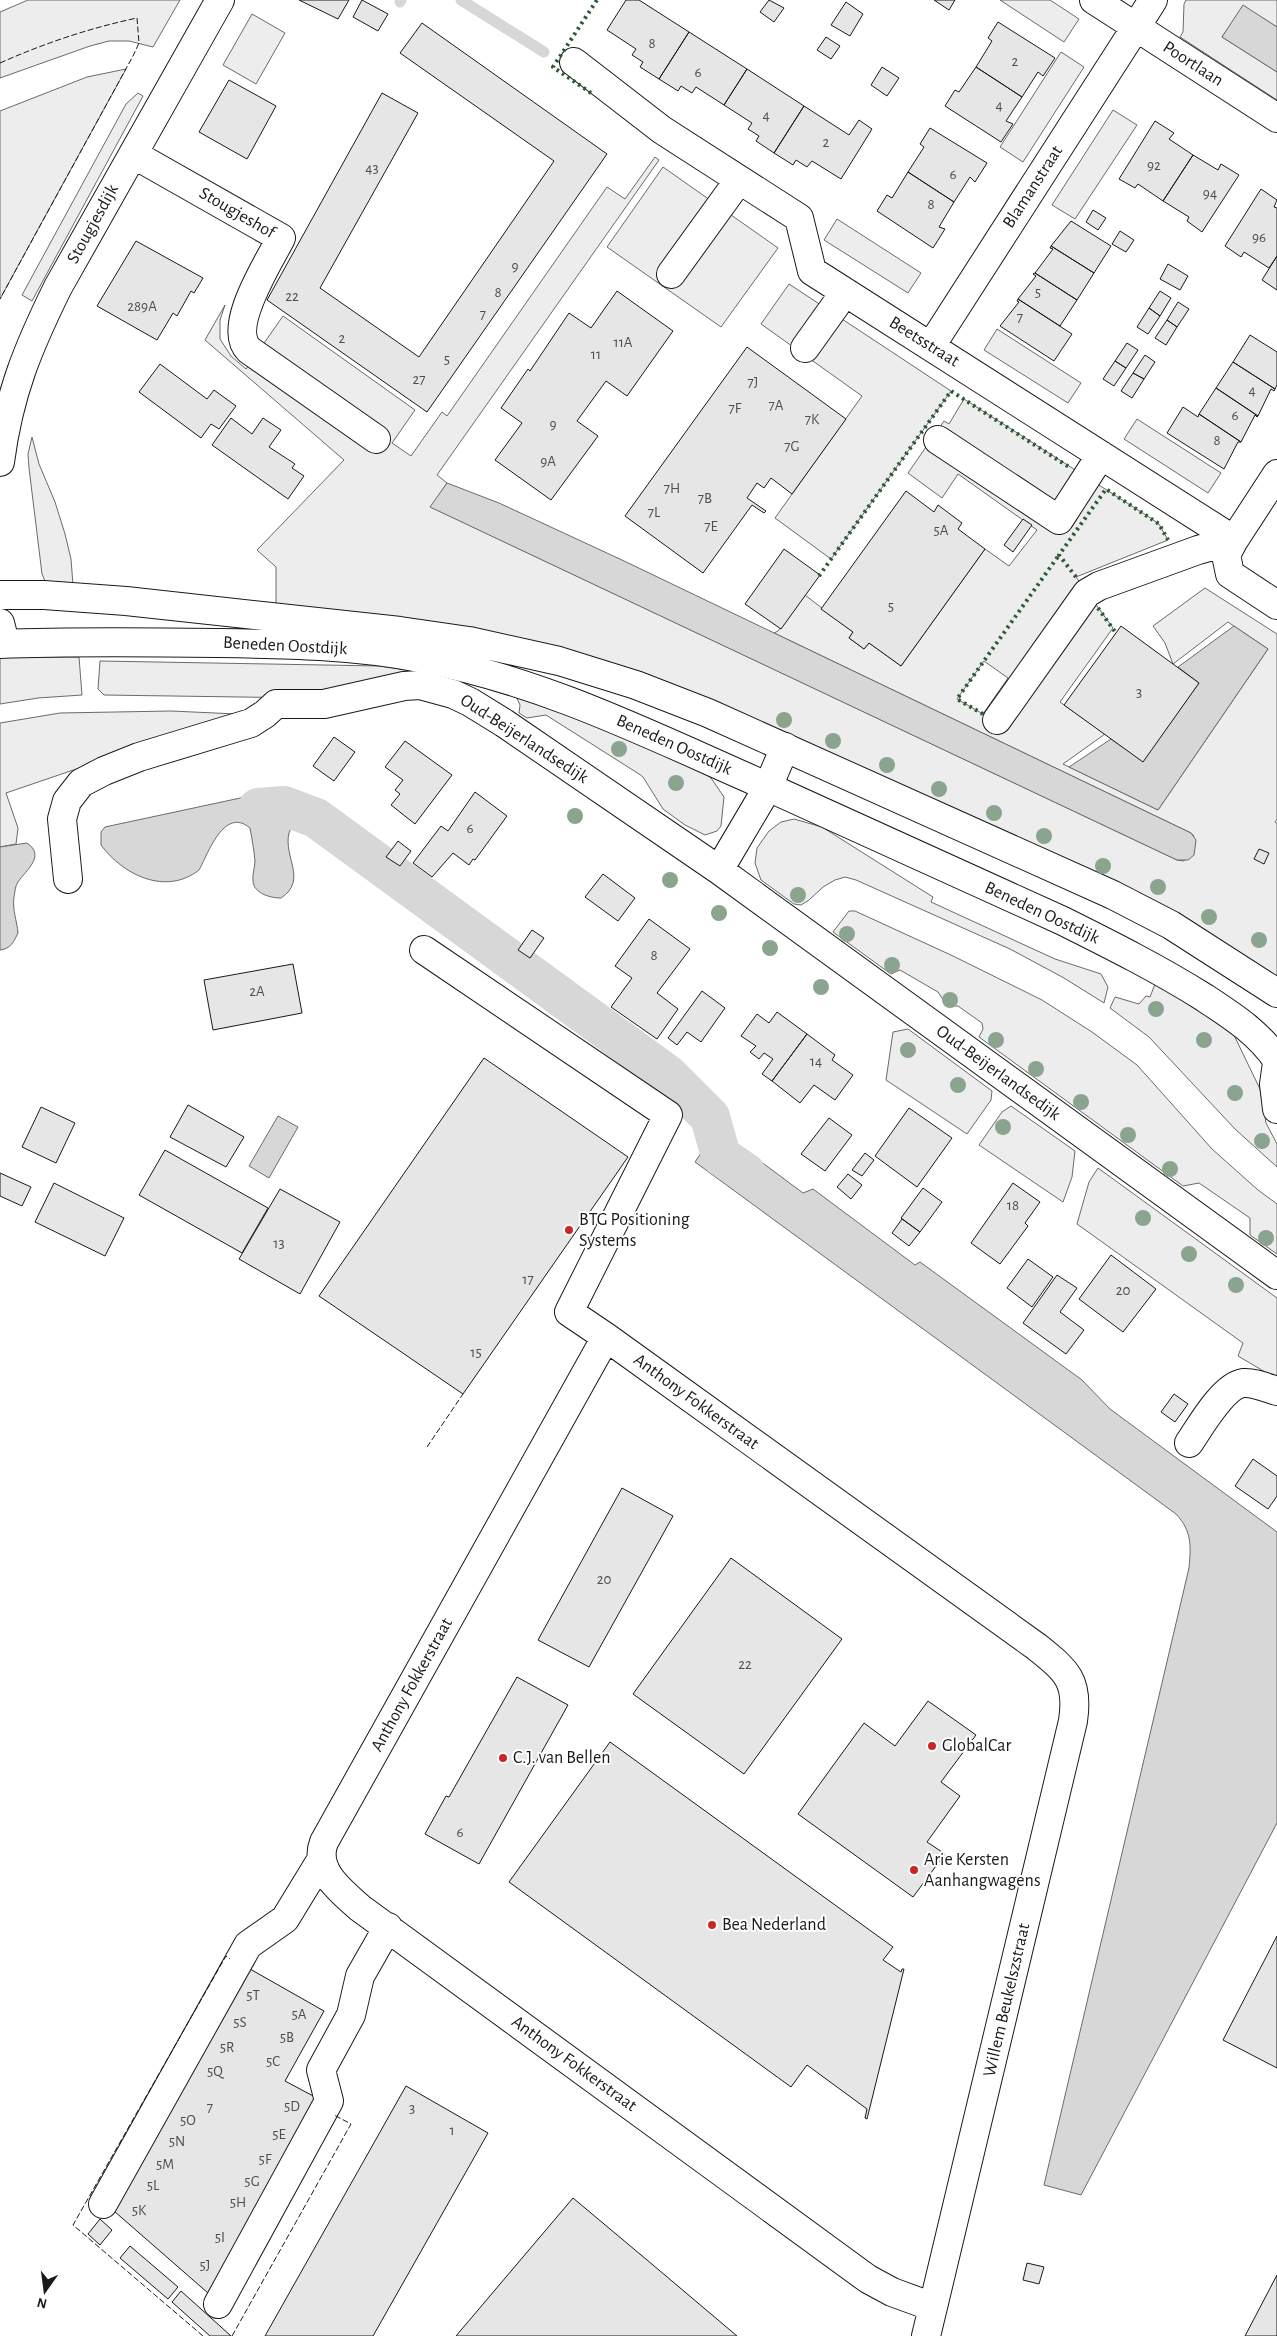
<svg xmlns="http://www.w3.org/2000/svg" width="1277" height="2336" font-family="'Alegreya Sans',sans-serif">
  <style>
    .built { fill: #ededed; stroke: #6a6a6a; fill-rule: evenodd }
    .water { fill: #d7d7d7; stroke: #6a6a6a }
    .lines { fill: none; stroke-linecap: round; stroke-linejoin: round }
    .stream { stroke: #d7d7d7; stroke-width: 11 }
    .canal { stroke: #d7d7d7; stroke-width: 40 }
    .building { fill: #e6e6e6; stroke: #1a1a1a }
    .minor-casing { stroke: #1a1a1a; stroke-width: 30 }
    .major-casing { stroke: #1a1a1a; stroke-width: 30 }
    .minor { stroke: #fff; stroke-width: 28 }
    .major { stroke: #fff; stroke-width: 28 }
    .hedge { stroke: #2b5a34; stroke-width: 4; stroke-dasharray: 2.5 4; stroke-linecap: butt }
    .fence { stroke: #1a1a1a; stroke-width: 1; stroke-dasharray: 6 2.5; stroke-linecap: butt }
    .tree { fill: #8aa48f }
    .poi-dot { fill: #c62828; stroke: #fff; stroke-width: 2 }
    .labels { text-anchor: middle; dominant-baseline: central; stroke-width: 4; stroke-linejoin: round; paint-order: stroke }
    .number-label { font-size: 15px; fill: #4d4d4d }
    .street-label { font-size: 18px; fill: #1a1a1a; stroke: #fff }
    .poi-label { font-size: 18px; fill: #1a1a1a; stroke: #fff; text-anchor: start }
  </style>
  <rect width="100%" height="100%" fill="#fff"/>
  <!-- built -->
  <path class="built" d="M28,0H180L153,47L129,41H109L90,46L0,78V12Z
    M1000,0H1050L1079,19L1064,42Z
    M1186,0H1277V27L1243,6L1222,37L1277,72V100L1180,37L1183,32L1184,4Z
    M252,14L285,33L256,84L223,65Z
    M1061,52L1084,67L1023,162L1000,147Z
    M126,69L43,220L0,299V111L87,77Z
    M138,93L143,96L32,301L22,295L126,104Z
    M1113,110L1137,125L1075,219L1052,205Z
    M655,157L659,160L437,475L447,483L431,507L1177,860L1184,861L1194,836L1191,833L774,633L778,631L805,595L853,632L849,638L864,649L869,643L901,666L985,549L1009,566L1037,530L958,474L942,498L908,473L944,421L949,424L964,399L1149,517L1159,524L1168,540L1076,577L1113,628L1060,702L1105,734L1063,764L1158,810L1268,649L1228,622L1173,664L1165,643L1153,626L1205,588L1277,634V819L1275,822L1277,823V978L1016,838L716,702L276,608V567L257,550L344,460L205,340L225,305L220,320V339L231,356L246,369L283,316L415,410L392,443L411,456L442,412L447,416L607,187L625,199ZM984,661L1008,678L983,714L957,699Z
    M663,167L778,248L721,327L607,247Z
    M837,219L921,273L908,293L824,240Z
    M789,284L951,391L831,559L775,518L862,396L761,324Z
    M997,329L1081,383L1068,403L984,350Z
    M1137,419L1221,473L1208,493L1124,439Z
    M32,437L39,464L55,502L65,534L71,559L73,585L50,583L45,581L42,574L29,468L28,454Z
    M0,657H79L82,695L38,698L0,704Z
    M100,661L380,666L407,670L409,672L309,698L104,695L98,689Z
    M514,692L702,771L711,778L724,797L721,826L717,831L705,835L685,825L663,809L643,777L639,774L546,715L527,718L519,713L520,705Z
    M171,711L237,714L6,793L18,828L16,844L0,847V723L60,713Z
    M794,819L822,827L933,897L931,902L1055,959L1101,974L1108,987L1104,1003L1064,978L1010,949L856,880L845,877L835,880L823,887L809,900L801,905L794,904L761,880L755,863L757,848L769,831L781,822Z
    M849,911H855L953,956L1042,1000L1092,1032L1137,1065L1212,1149L1258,1190L1277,1204V1254L1250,1235V1218L1199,1183L1183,1186L979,1037L983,1029L982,1023L958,1006H951L946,1004L938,992L900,970L891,974L833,932Z
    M1155,984L1230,1027L1260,1089L1266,1123L1277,1144V1167L1235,1129L1149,1037L1110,1008L1115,997L1139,1004L1146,996L1150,997Z
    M908,1029L992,1091L991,1100L967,1134L886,1080L893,1032Z
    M1011,1106L1075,1151L1072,1177L1063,1202L979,1145L1002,1112Z
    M1098,1168L1277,1298V1379L1238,1356L1243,1343L1077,1224L1089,1182Z"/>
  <!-- water -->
  <path class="water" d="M1243,5L1277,27V72L1222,37Z
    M447,483L499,503L622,560L1191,833L1196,840L1194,855L1188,860H1177L430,507Z
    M1234,626L1268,649L1158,810L1069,767L1111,739L1143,761L1199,683L1178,667Z
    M273,791L290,793L314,809C308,817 290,826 289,833C283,857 308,880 281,898C271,898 254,894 253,881C252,874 255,867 255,861C254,850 252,839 250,828C224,806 208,854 199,870C166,896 123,875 101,845V832L105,827Z
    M27,843C46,856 26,870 18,882C15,886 15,892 14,897C12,909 17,921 18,933C14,941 11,949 0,950V847Z
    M278,1116L298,1127L269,1178L249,1166Z
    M717,1129L803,1193L813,1189L915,1265L920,1262L1082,1380L1110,1409L1277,1532V1823L1081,2195L1044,2185L1189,1568C1191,1546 1192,1531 1176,1514L695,1162Z"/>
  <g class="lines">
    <!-- stream -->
    <path class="stream" d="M461,0L544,52
      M400,2L401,0"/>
    <!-- canal -->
    <path class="canal" d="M258,808L284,806L316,818L668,1075L710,1117L721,1156L746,1173"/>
  </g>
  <!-- building -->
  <path class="building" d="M299,0H349L338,19Z
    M362,0L388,14L378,31L353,17Z
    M626,0H639L689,32L659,79L640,67L643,62L632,55L636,49L607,30Z
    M769,0L784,8L774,22L760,12Z
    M934,0H955L949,10Z
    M846,2L863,14L850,36L831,25Z
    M998,22L1055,58L1043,76L1038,72L1022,97L976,67L992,41L988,38Z
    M422,23L607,154L427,412L267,300L382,93L418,113L320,288L419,357L554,161L400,53Z
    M689,32L747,69L724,105L696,87L692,93L681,86L678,91L659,79Z
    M826,37L840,46L831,59L817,50Z
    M882,67L899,78L887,96L871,85Z
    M976,67L1022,97L1006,121L1013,124L1001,142L945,106L955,90L959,92Z
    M747,69L804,106L774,153L756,141L759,136L748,129L752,123L724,105Z
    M229,80L276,106L247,159L199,132Z
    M804,106L849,135L859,120L872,129L841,179L812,161L807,167L796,160L793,165L774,153Z
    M1155,121L1174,133L1169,139L1193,155L1163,201L1138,184L1135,188L1119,179Z
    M930,128L987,163L975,182L970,177L954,202L908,172L924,147L920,144Z
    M1193,155L1218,170L1221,164L1239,175L1202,232L1187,221L1189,217L1163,201Z
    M908,172L954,202L939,227L945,229L933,248L877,211L887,195L892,198Z
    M1261,189L1277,200L1274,207L1277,208V256L1269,268L1244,252L1241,257L1225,246Z
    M1093,210L1106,218L1098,230L1086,222Z
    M1071,221L1111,246L1094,273L1051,246Z
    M1120,231L1134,240L1126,252L1112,244Z
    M136,241L203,278L194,293L191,291L177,316L173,313L157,340L97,306Z
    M1051,246L1094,273L1077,300L1035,273L1053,249L1050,248Z
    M1277,256V290L1262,280Z
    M1168,264L1188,276L1180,290L1160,279Z
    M1035,273L1077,300L1060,326L1018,299L1036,276L1033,274Z
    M617,291L673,331L627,396L606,381L577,421L598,436L551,500L495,460L522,423L501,408L528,369L530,371L569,313L591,328Z
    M1160,291L1171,298L1160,316L1149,308Z
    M1018,299L1072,334L1054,361L1000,326L1019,302L1017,301Z
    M1178,302L1189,309L1177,327L1167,320Z
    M1149,308L1160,316L1148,334L1137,327Z
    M1167,320L1177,327L1166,345L1155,338Z
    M1250,335L1277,352V385L1275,389L1233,362Z
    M1127,343L1138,350L1126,368L1115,361Z
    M747,347L846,419L792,494L771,478L764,488L757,483L747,498L766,511L764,513L752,505L703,573L625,516Z
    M1145,355L1155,362L1144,379L1133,373Z
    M1115,361L1126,368L1114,386L1103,379Z
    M1233,362L1275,389L1274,391L1271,389L1258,416L1216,388Z
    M160,364L207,399L214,390L236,406L219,429L211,424L201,438L139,392Z
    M1133,373L1144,379L1132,398L1121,391Z
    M1216,388L1258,416L1257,417L1255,415L1241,442L1199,414Z
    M1183,407L1198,417L1199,414L1241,442H1238L1224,469L1167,433Z
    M231,418L252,434L263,418L281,430L269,447L295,464L292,468L304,476L288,499L212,445Z
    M906,491L934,512L938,505L962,523L958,529L985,549L901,666L869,643L864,649L849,638L853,632L821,609Z
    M1023,519L1032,525L1013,552L1004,545Z
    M784,549L820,575L781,629L745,604Z
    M1121,626L1199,683L1143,762L1064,705Z
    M334,737L355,752L334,781L313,766Z
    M405,741L452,775L415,824L391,805L400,794L395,790L403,780L385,767Z
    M475,792L507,816L475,860L473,859L469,865L453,853L432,877L413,863L441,826L448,831Z
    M398,841L411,851L400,866L386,857Z
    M1259,849L1269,853L1264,864L1254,859Z
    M603,874L635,898L618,921L585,897Z
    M649,919L690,949L657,993L678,1009L657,1039L611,1007L632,978L615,966Z
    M532,930L544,938L530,958L518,950Z
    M293,964L302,1013L213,1030L204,980Z
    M702,991L725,1008L701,1042L687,1032L677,1045L668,1038Z
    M777,1012L807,1034L772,1081L762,1074L773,1059L764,1053L759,1059L750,1052L756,1046L741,1036L757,1014L769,1023Z
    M807,1034L835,1055L832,1060L853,1075L835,1100L814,1085L800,1103L772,1081Z
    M484,1058L628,1157L463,1394L319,1296Z
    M188,1105L244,1137L226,1167L170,1137Z
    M41,1107L75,1123L56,1163L22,1147Z
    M909,1108L952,1138L917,1187L875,1156Z
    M829,1118L852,1135L825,1171L801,1154Z
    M165,1150L268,1208L242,1253L139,1195Z
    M865,1153L874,1160L862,1176L852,1170Z
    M0,1173L31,1187L22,1206L0,1196Z
    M848,1174L862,1185L851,1199L837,1187Z
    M54,1183L124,1218L105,1256L35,1222Z
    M1013,1183L1040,1202L1025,1223L1028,1226L1000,1264L971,1243Z
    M923,1188L942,1202L920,1232L901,1218Z
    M280,1189L340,1222L300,1294L239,1259Z
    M902,1219L920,1232L909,1246L892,1233Z
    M1111,1255L1156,1289L1123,1332L1079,1299Z
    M1028,1259L1053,1277L1032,1307L1007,1288Z
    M1057,1275L1077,1288L1060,1312L1084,1330L1066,1354L1023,1323Z
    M1174,1394L1188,1404L1175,1422L1161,1412Z
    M1253,1459L1277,1476V1496L1268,1509L1235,1486Z
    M622,1488L673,1516L589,1667L538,1640Z
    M731,1558L842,1639L744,1774L633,1694Z
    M517,1677L568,1705L479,1864L425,1834L446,1796L449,1797Z
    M928,1701L976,1735L941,1782L960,1796L927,1842L945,1854L913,1897L798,1814L864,1723L895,1746Z
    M610,1742L893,1947L883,1960L901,1972L902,1969H904L867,2119L865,2118L867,2109L807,2065L791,2087L509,1882Z
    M1277,1936V2068L1223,2040Z
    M250,1969L324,2011L285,2081L317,2098L208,2293L114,2211Z
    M406,2086L488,2133L373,2336H265Z
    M573,2198L653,2265L737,2336H456Z
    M100,2219L112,2230L100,2245L88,2234Z
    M130,2246L178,2287L168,2299L120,2258Z
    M1027,2263L1044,2267L1039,2284L1023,2280Z
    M1277,2275V2336H1245Z
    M181,2291L231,2336H210L172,2302Z"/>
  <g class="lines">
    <defs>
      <path id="minor" d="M1153,0L1136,27L1277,118
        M574,62L662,130L799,218L812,271L1234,540L1226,555L1230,574L1277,605
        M133,154L281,238C269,262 226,327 249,350L376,439
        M671,274L739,180
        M931,346L1136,27L1094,0
        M805,348L845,292
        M938,440L1059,520L1101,455
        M0,462C9,393 28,348 58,287L220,0
        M0,623L5,643
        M997,720L1087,593L1099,586L1198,550L1234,540L1277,474
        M719,870L768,787L785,747
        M68,879L62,819L67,801L81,783L104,771L139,757L251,723L265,714L276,704H324L404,686L420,685L453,694L470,702L504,723L719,870L1277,1275
        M424,950L668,1115L569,1312L606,1337
        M1189,1443C1200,1427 1223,1386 1243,1383C1254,1382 1267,1388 1277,1391
        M103,2204L248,1945L285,1919L321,1860
        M218,2304L329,2101L321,2070L351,2015L360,1976L388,1927
        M926,2336L933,2307L1073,1721C1079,1681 1067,1671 1037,1647L606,1337L324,1842C313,1870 341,1891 360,1908L868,2279L892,2292L933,2307"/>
      <path id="major" d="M0,595H44L126,601L400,631L469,641L559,661L636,685L708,713L1113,895L1171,925L1277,993
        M0,644C73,641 146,642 219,643C286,644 354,645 420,658C537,680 638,729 746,777C851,825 957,873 1063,921C1111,945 1159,969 1205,998C1232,1016 1258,1032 1277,1060
        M1277,1063L1274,1084L1277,1109"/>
    </defs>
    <!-- minor casing -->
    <use href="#minor" class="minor-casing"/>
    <!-- major casing -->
    <use href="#major" class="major-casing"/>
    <!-- minor -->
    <use href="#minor" class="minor"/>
    <!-- major -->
    <use href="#major" class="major"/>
    <!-- hedge -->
    <path class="hedge" d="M591,93L553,67L597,0
      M819,576L951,391L1069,467
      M1076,577L1059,555L1106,489L1159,524L1168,540
      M1098,608L1116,633
      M983,714L957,699L1059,555"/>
    <!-- fence -->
    <path class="fence" d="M0,63C45,43 90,28 137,18L139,43L133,56L0,299
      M427,1447L463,1394
      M203,2336L73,2225L226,1956L230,1959
      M232,2336L351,2124L334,2115"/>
  </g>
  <!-- trees -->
  <g class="tree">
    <circle cx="784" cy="720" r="8"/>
    <circle cx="833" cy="741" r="8"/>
    <circle cx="619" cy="749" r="8"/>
    <circle cx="887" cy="765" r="8"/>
    <circle cx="676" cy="783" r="8"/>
    <circle cx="939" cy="789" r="8"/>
    <circle cx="994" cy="813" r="8"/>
    <circle cx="575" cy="816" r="8"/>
    <circle cx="1044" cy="836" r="8"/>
    <circle cx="1103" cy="866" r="8"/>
    <circle cx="670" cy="880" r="8"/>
    <circle cx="1158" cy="887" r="8"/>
    <circle cx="798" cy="895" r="8"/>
    <circle cx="719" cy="913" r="8"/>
    <circle cx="1209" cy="917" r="8"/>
    <circle cx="847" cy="934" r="8"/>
    <circle cx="1259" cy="940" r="8"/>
    <circle cx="770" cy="948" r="8"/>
    <circle cx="892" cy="965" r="8"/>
    <circle cx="821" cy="987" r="8"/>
    <circle cx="950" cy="1000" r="8"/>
    <circle cx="1156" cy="1009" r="8"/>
    <circle cx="996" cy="1040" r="8"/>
    <circle cx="1204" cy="1040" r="8"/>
    <circle cx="908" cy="1050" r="8"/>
    <circle cx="1036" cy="1069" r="8"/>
    <circle cx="958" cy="1085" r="8"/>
    <circle cx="1235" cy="1093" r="8"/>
    <circle cx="1081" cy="1102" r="8"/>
    <circle cx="1003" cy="1127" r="8"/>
    <circle cx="1128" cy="1135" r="8"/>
    <circle cx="1262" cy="1141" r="8"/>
    <circle cx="1170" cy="1169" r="8"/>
    <circle cx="1143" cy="1218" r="8"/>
    <circle cx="1266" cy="1238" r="8"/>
    <circle cx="1189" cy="1254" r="8"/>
    <circle cx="1236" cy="1285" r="8"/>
  </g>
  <!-- markers -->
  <g class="poi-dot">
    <circle cx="569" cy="1230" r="5"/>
    <circle cx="932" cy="1746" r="5"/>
    <circle cx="503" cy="1758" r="5"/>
    <circle cx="914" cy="1870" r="5"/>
    <circle cx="712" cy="1925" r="5"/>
  </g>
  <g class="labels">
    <!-- number labels -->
    <g class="number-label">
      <text x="652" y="43">8</text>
      <text x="1015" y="61">2</text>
      <text x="698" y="72">6</text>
      <text x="999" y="105">4</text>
      <text x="766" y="115">4</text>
      <text x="826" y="142">2</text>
      <text x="1154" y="165">92</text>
      <text x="372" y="168">43</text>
      <text x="953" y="174">6</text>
      <text x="1210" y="193">94</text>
      <text x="931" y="204">8</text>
      <text x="1259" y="237">96</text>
      <text x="515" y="266">9</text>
      <text x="498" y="292">8</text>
      <text x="1038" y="292">5</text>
      <text x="292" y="296">22</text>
      <text x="142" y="306">289A</text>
      <text x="483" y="314">7</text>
      <text x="1020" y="317">7</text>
      <text x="342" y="338">2</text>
      <text x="623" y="342">11A</text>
      <text x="596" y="354">11</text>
      <text x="447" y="359">5</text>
      <text x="419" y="379">27</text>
      <text x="753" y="382">7J</text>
      <text x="1252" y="390">4</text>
      <text x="776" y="405">7A</text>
      <text x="735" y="408">7F</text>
      <text x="1235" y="415">6</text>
      <text x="812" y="419">7K</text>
      <text x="553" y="424">9</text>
      <text x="1217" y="440">8</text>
      <text x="792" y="446">7G</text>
      <text x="548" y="461">9A</text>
      <text x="672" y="488">7H</text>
      <text x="705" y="498">7B</text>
      <text x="654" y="512">7L</text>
      <text x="711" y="526">7E</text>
      <text x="941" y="530">5A</text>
      <text x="891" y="606">5</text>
      <text x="1139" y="692">3</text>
      <text x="470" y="828">6</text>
      <text x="654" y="955">8</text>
      <text x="257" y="991">2A</text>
      <text x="816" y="1061">14</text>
      <text x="1013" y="1205">18</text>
      <text x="279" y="1243">13</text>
      <text x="528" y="1279">17</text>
      <text x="1123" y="1290">20</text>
      <text x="476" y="1352">15</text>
      <text x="604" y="1579">20</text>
      <text x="745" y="1664">22</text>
      <text x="460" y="1832">6</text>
      <text x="253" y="1995">5T</text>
      <text x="299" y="2014">5A</text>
      <text x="240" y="2022">5S</text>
      <text x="287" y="2037">5B</text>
      <text x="227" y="2047">5R</text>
      <text x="273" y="2061">5C</text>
      <text x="215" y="2071">5Q</text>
      <text x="292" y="2106">5D</text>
      <text x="210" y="2107">7</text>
      <text x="412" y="2108">3</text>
      <text x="188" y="2120">5O</text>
      <text x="452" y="2130">1</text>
      <text x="279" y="2134">5E</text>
      <text x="177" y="2141">5N</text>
      <text x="265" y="2159">5F</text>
      <text x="165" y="2164">5M</text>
      <text x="252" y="2181">5G</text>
      <text x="153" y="2185">5L</text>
      <text x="238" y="2202">5H</text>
      <text x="139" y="2210">5K</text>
      <text x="220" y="2237">5I</text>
      <text x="205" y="2265">5J</text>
    </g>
    <!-- street labels -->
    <g class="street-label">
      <text transform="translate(1193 64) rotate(33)">Poortlaan</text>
      <text transform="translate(1033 187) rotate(-57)">Blamanstraat</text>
      <text transform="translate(237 213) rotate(30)">Stougjeshof</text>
      <text transform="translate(93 224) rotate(-61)">Stougjesdijk</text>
      <text transform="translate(924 342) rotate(32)">Beetsstraat</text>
      <text transform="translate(285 646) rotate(3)">Beneden Oostdijk</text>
      <text transform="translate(524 739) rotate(33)">Oud-Beijerlandsedijk</text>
      <text transform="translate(674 745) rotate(24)">Beneden Oostdijk</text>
      <text transform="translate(1042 913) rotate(25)">Beneden Oostdijk</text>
      <text transform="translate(998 1073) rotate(36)">Oud-Beijerlandsedijk</text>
      <text transform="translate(696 1402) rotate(36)">Anthony Fokkerstraat</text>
      <text transform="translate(412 1685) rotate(-61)">Anthony Fokkerstraat</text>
      <text transform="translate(1007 2000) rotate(-77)">Willem Beukelszstraat</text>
      <text transform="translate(574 2064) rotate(36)">Anthony Fokkerstraat</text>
    </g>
    <!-- poi labels -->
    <g class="poi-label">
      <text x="579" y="1220">BTG Positioning<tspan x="579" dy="21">Systems</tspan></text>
      <text x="942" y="1746">GlobalCar</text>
      <text x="513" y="1758">C.J. van Bellen</text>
      <text x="924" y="1860">Arie Kersten<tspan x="924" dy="21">Aanhangwagens</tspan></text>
      <text x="722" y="1925">Bea Nederland</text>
    </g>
  </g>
  <!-- north arrow -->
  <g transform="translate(45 2291) rotate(194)" stroke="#ffffff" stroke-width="4" paint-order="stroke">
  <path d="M0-4L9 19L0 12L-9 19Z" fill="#1a1a1a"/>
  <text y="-8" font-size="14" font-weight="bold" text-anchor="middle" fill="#1a1a1a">N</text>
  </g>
</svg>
